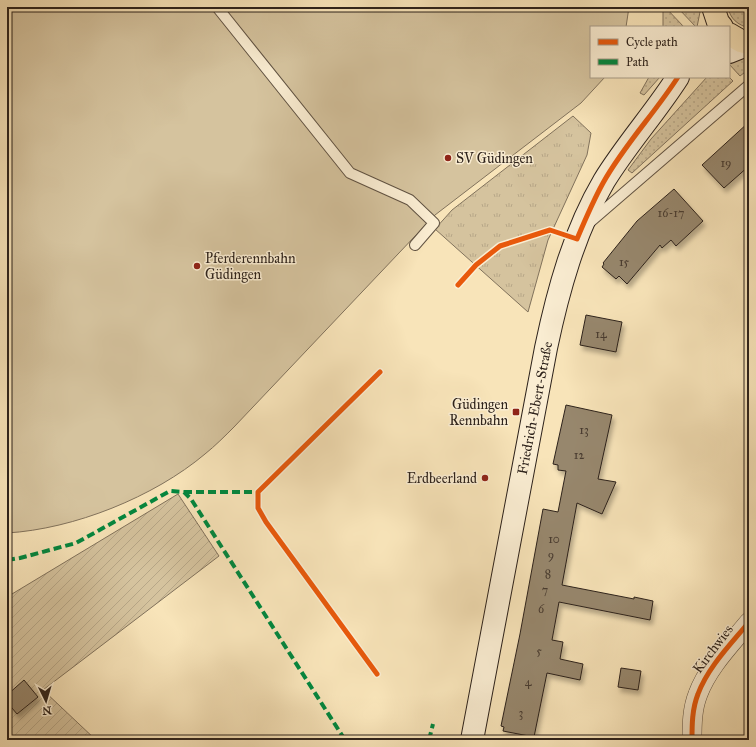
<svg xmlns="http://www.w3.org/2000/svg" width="756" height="747" font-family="'IM FELL Great Primer',serif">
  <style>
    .grass { fill: url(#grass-dots); stroke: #81725c }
    .park { fill: url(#park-tufts); stroke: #81725c }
    .garden { fill: url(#garden-furrows); stroke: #81725c }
    .pitch { fill: #d5c39e; stroke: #81725c }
    .building { fill: #97876d; stroke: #2d221b; filter: url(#shadow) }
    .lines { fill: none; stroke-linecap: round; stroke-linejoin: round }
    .lane-casing { stroke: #605242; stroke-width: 12 }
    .street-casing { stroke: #605242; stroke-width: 20 }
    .secondary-casing { stroke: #2d221b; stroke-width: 24 }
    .primary-casing { stroke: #2d221b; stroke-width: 24 }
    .lane { stroke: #faedd2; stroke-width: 10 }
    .street { stroke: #faedd2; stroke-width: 19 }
    .secondary { stroke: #faedd2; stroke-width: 22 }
    .primary { stroke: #f8e4b9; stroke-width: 22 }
    .quiet { stroke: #00873e; stroke-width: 4; stroke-dasharray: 8 4; stroke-linecap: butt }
    .cycleway-casing { stroke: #faedd2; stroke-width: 8 }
    .cycleway { stroke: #e8590c; stroke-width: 5 }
    .poi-dot { fill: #8f2418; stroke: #faedd2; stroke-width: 1.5 }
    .labels { text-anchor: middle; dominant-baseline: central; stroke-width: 3; stroke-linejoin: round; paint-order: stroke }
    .number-label { font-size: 12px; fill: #483b30 }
    .poi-label { font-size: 14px; fill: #2d221b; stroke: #faedd2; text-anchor: start }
    .street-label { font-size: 14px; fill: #2d221b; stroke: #faedd2 }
  </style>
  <defs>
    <pattern id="grass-dots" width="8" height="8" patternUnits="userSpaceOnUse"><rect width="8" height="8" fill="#d5c39e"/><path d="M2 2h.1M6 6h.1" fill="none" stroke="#b7a788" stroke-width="1.8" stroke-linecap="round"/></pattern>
    <pattern id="park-tufts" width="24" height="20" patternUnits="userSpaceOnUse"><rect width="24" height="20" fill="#d5c39e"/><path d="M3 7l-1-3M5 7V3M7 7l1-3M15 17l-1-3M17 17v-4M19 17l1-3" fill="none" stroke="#b7a788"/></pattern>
    <pattern id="garden-furrows" width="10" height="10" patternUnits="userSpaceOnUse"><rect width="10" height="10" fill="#d5c39e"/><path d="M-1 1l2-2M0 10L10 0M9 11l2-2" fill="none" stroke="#b7a788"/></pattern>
    <filter id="shadow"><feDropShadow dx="2.5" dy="4.5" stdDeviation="2" flood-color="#0004"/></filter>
  </defs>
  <rect width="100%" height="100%" fill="#f8e4b9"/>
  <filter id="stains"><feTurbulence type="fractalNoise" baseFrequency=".005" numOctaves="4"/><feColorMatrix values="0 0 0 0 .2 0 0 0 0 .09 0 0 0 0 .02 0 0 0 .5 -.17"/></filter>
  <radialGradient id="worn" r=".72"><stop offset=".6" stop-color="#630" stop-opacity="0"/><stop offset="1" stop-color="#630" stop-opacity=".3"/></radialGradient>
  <!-- grass -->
  <path class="grass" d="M663,7H665L684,27H663Z
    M677,7H701L697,27H696Z
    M728,7H749V28C738,25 730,19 728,7Z
    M749,55V69L740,76L729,64V61Z
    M649,77H660L644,95L640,93Z
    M707,77H729L733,81L632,173L628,170L651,139Z"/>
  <!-- park -->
  <path class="park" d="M573,116L591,133L587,155L548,240L528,312L435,229L452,210Z"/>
  <!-- garden -->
  <path class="garden" d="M178,494L219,556L43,690L96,740H7V597Z"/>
  <!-- pitch -->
  <path class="pitch" d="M7,7H629L626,27H591V77H605L581,103L435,215L234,427C225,436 215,446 205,454C154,497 74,529 7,533Z"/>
  <!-- building -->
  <path class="building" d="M749,122V166L724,188L702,165Z
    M674,189L703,221L676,246L671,240L662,248L660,245L627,284L619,276L616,279L602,267L604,264L603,263L637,221Z
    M586,315L622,322L616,352L580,345Z
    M566,405L612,415L598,479L616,482L602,514L577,503L562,585L634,599V597L653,601L650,620L559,602L552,640L563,642L560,659L583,664L580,680L547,673L534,737L503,731L504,727L501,726L520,634L543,509L558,512L566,471L558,470V465L553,464Z
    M621,668L641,671L638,690L618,687Z
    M24,680L38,697L17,714L7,702V695Z"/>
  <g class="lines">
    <defs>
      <path id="lane" d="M217,7L350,173L410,200L434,223L415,245
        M589,223L749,85"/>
      <path id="street" d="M692,740C692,725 692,709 698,694C708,667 731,644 749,622"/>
      <path id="secondary" d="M729,52L749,44
        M472,740L546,348C558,291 574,232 604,181C626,145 655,113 678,77"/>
      <path id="primary" d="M713,7L718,22L722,27
        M729,34L741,41L749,43"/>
    </defs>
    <!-- lane casing -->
    <use href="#lane" class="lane-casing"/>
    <!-- street casing -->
    <use href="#street" class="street-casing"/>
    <!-- secondary casing -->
    <use href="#secondary" class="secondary-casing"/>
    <!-- primary casing -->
    <use href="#primary" class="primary-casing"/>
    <!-- lane -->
    <use href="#lane" class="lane"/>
    <!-- street -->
    <use href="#street" class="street"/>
    <!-- secondary -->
    <use href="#secondary" class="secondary"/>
    <!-- primary -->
    <use href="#primary" class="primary"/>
    <!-- quiet -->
    <path class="quiet" d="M184,492H258
      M7,560L20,558L76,543L170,491L184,492L191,499L345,740
      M429,740L433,724"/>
    <defs>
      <path id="cycleway" d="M458,285L476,265L500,246L550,230L577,239C585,220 593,201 603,183C624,145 655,113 678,77
        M377,674L266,522L258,508V492L380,372
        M692,740C692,725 692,709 698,694C708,667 731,644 749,622"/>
    </defs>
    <!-- cycleway casing -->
    <use href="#cycleway" class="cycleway-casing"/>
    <!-- cycleway -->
    <use href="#cycleway" class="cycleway"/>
  </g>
  <!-- markers -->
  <g class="poi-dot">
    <circle cx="448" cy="158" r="4"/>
    <circle cx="197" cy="266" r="4"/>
    <rect x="512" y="408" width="8" height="8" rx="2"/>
    <circle cx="485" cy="478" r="4"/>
  </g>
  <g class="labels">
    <!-- number labels -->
    <g class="number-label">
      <text x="726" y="163">19</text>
      <text x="671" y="213">16-17</text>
      <text x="624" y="262">15</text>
      <text x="601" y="334">14</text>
      <text x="584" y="430">13</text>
      <text x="579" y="455">12</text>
      <text x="554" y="539">10</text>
      <text x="551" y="555">9</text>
      <text x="548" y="574">8</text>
      <text x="545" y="590">7</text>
      <text x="541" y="609">6</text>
      <text x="539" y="651">5</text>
      <text x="528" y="682">4</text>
      <text x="521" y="713">3</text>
    </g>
    <!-- poi labels -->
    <g class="poi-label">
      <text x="456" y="158">SV Güdingen</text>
      <text x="205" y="258">Pferderennbahn<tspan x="205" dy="16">Güdingen</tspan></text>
      <text x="508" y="404" text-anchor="end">Güdingen<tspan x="508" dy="16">Rennbahn</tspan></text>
      <text x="477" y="478" text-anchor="end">Erdbeerland</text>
    </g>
    <!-- street labels -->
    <g class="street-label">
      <text transform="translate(535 408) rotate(-79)">Friedrich-Ebert-Straße</text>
      <text transform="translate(713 649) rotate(-53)">Kirchwies</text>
    </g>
  </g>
  <!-- margin -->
  <rect width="756" height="747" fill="none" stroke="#f8e4b9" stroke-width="24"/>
  <rect x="8" y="8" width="740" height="731" fill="none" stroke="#2d221b" stroke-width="2"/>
  <rect x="12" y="12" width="732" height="723" fill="none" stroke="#2d221b"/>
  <!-- legend -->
  <rect x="590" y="26" width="140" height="52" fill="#faedd2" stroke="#a89c89"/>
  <rect x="598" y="39" width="20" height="6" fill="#e8590c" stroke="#a89c89"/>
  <text x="626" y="46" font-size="12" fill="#2d221b">Cycle path</text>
  <rect x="598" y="59" width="20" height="6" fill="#00873e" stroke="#a89c89"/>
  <text x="626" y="66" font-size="12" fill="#2d221b">Path</text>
  <!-- north arrow -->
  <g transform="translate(46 701) rotate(175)" stroke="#faedd2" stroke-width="3" paint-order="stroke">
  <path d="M0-3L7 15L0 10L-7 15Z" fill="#2d221b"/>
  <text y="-6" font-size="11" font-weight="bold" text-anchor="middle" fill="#2d221b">N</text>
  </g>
  <rect width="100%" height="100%" filter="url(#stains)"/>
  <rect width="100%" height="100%" fill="url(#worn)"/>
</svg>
